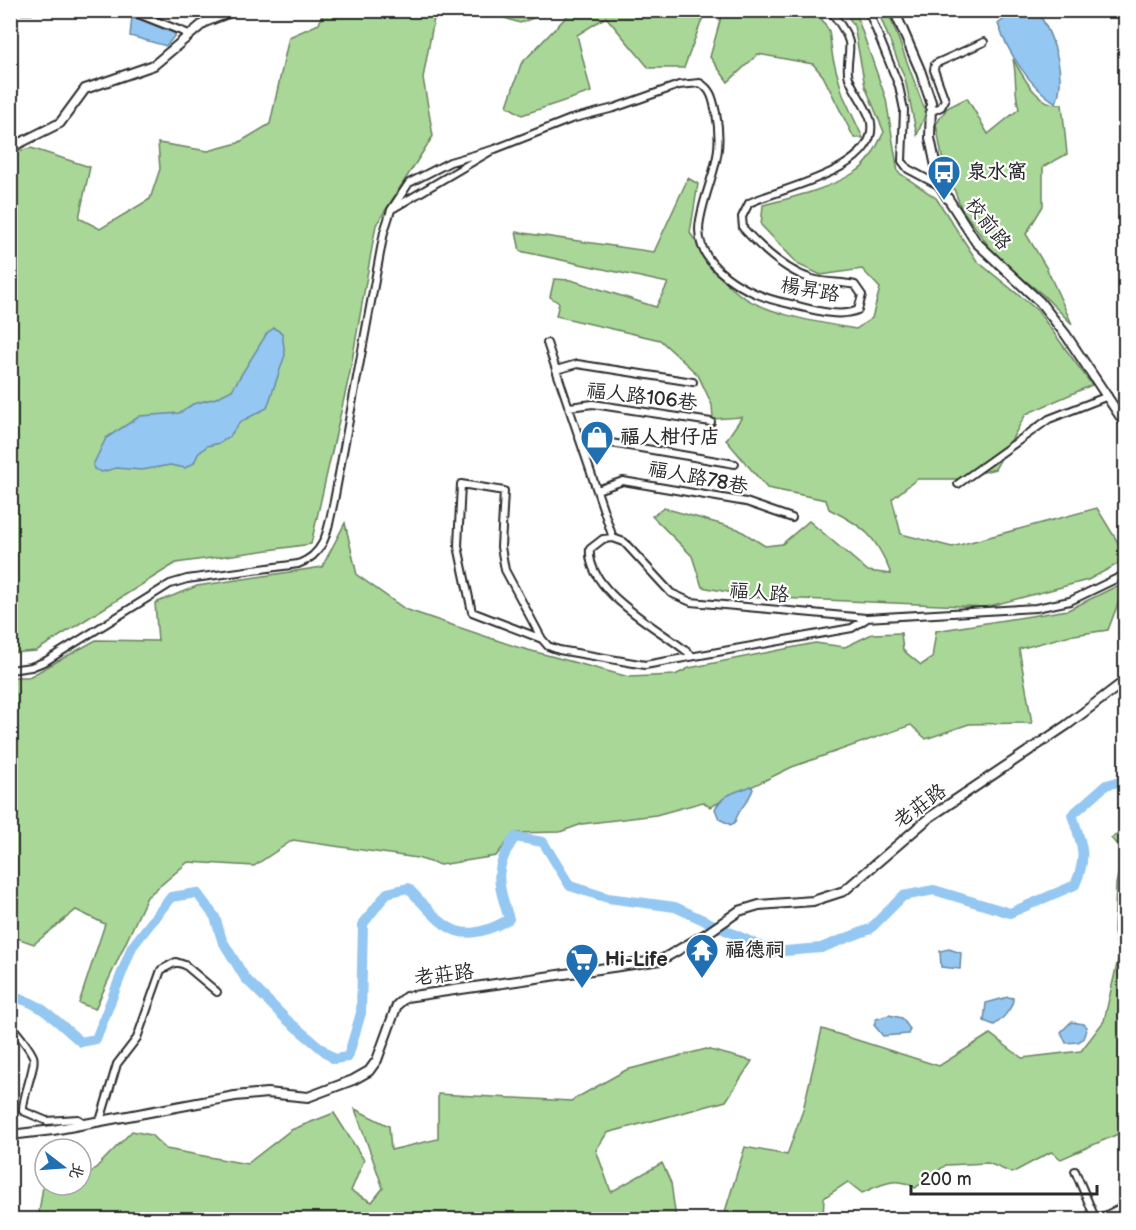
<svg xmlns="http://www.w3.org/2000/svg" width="1136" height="1230" font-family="'Balsamiq Sans','LXGW WenKai TC',sans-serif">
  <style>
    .green { fill: #a9d797; stroke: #6a8161; stroke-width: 1.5 }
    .water { fill: #94c7f1; stroke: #6a89a2; stroke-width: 1.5 }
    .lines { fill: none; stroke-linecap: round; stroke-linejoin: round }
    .river { stroke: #94c7f1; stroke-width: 10 }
    .minor-casing { stroke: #2b2b2b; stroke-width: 10 }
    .tertiary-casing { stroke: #2b2b2b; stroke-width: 12 }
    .minor { stroke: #fff; stroke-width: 6 }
    .tertiary { stroke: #fff; stroke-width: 8 }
    .labels { text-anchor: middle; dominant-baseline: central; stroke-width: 4.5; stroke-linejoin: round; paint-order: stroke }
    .poi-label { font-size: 20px; font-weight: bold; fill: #2b2b2b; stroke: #fff; text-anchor: start }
    .street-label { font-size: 20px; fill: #2b2b2b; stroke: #fff }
  </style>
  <rect width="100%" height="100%" fill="#fff"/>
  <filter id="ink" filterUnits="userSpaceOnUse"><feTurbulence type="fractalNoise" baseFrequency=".0167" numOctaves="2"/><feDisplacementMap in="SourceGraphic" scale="12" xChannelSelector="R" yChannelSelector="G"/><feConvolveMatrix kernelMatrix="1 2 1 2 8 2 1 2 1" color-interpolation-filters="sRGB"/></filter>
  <g filter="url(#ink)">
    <!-- green -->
    <path class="green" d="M324,11H454L435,13L423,78L433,136L376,225L350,372L311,544L176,563L36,651L11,653L10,153L31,148L90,167L79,218L100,229L150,199L160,169L158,143L208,151L238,143L270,124L289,37L319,24Z
      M483,11H552L520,23Z
      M572,11H817L829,31L833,59L843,95L863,138H854L823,76L813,64L758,54L728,82L710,57L721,17H703L684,68H649L606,17L577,35L591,92L522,115L507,106L521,64Z
      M845,11H855L886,99L898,172L936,198L977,261L1037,310L1092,385L1026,414L995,469L957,479H917L892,499L901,534L952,547L1097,508L1125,554V560L1088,580L986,607L754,597L702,587L692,556L652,516L664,508L738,529L765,546L782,544L809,521L868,571L891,574C876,536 865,527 829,509L826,500L767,488L726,440L742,417L713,419L712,405L698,375L660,340L556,316L559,303L550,297L554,279L571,280L656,307L668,283L520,251L516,232L654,252L688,178L698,184L690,233C703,251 716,274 733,289C759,314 821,323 856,329L872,318L880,288L862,269L821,275L799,265L761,225L763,205C794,197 830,189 857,171C870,163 877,145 884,132L865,86L854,26Z
      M878,11H888L926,113L917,135L905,79Z
      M1013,59C1023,76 1038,108 1062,104L1067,154L1043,167V206L1026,234L1046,267L1072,324L1042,294L998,259L961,208L950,178L945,173L936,124L947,108L967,98L988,134L1019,109C1014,92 1017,77 1013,59Z
      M345,523L357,575L405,609L517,647L629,677L675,675L689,668L815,643L845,647L872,634L901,633L903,650L921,665L932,658L936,631L1068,610L1125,582V585L1108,630L1067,636L1019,649L1032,723L969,724L926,739L911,725L792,767L710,807L703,802L656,815L582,824L560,832L514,833L496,856L440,865L417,858L293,840L254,866L188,862L147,897L95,1009L79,1003L105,924L76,910L34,944L11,936V677H29L96,640L158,641L155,603L197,586L322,567Z
      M1125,830V916L1117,918L1126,946L1125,1131L1061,1159L1051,1152L1012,1173L988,1163L946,1165L915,1188C897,1175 881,1185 862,1193L848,1182L824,1198L823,1219H714L723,1218L745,1147L787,1155L803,1110L822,1029L939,1066L990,1034L1022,1058L1081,1051L1104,1021L1119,955L1114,932L1116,884L1123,852L1111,838Z
      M706,1049L752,1061L726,1101L607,1133L596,1150L611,1192L662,1163L671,1183L676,1219H38L45,1173V1185H81V1179L84,1180L132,1131L151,1135L166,1149L247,1164L291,1130L334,1113L364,1160L351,1191L372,1202L383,1188L355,1109L389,1126L391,1150L438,1139V1094L571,1101L626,1070Z"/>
    <!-- water -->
    <path class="water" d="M1040,15C1054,39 1067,76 1056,103C1030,87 1008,53 998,24L1008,16Z
      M132,16L176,34L166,46L130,36Z
      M274,328L282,333L285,355L267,408L240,422L230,436L220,443L207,446L198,454L194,463L185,468L170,465L142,470L116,468L102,472L94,469L93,465L106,438L140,416L179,413L193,404L216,398L232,390L267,333Z
      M751,786L753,789C749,802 738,809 735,822L731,825L719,819L715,809C723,793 738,792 751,786Z
      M949,949L961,953L960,969L941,967L940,951Z
      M1008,997L1013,998C1014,1007 1001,1021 994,1025L984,1021L986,1003Z
      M889,1015L902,1018L910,1029L908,1034L883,1036L874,1025L876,1019Z
      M1071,1022L1084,1024L1087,1027L1083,1039L1078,1042L1066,1043L1061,1032Z"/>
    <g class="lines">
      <!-- river -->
      <path class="river" d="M10,998C36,996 62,1027 81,1042L96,1039L132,947L171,897L197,893L215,917L222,940L245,978L287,1020L334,1059L348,1057L361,1013L363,924L387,893L408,888C444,925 456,950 509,919C498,882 492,871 515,837L543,842L570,886L608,898L675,907L773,952L821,948L870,929L903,896L934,890L1010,913L1075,885C1088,856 1082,844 1072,815L1106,785L1126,780"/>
      <defs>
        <path id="minor" d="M23,10H31
          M128,10L189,34
          M868,10L899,86L904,110L902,161L908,169L940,186
          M930,112L941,107L945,100L934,70L935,64L984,42
          M394,208L491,151
          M547,343L613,538L624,542L671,593L691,602L866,618L1036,608L1070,601L1126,574
          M556,370L577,364L693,382
          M569,407L593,404L711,422
          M583,447L611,443L735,464
          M958,484L1049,419L1108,396
          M597,490L623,481L746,502L792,518
          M613,538L603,539L590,549C586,593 663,630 691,655
          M542,639L472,612L458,546L461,484L504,491L501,547L505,570L542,639L548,646L559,650L645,665L852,628L866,619
          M10,670L31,667L46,661L170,584L187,579L298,564C327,554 328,527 334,501L384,232L391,210L409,183L450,162L495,149L571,119L614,108L679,85L700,83C712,90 713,100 716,113C725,161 708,176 700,220C691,267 750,296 786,303C808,308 837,319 858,310L862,295L855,285C841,282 826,283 812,279C786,271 761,248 743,228L742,217L749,203C781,188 878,170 871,123C870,111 854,92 849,78C845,67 851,54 849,42C846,30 837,20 830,10
          M10,1024C18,1034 28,1045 33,1056C37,1065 22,1096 23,1111L47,1121L78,1119L86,1124
          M100,1121L117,1064L137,1038L161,970L176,962L185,965L217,992
          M1075,1171L1096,1220
          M1097,1220L1126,1205"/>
        <path id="tertiary" d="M894,10L920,70L931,102L930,138L940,186L976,242L1040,302L1066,335L1126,425
          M10,148L60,123L85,89L154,65L205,22L236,10
          M10,1135L53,1130L235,1096L267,1093L308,1097L353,1080L369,1071L377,1060L397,1005L406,997L661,960L706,934L739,911L759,905L813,901L844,891L930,817L1067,725L1126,680"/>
      </defs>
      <!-- minor casing -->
      <use href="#minor" class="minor-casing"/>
      <!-- tertiary casing -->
      <use href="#tertiary" class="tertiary-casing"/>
      <!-- minor -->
      <use href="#minor" class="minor"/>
      <!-- tertiary -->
      <use href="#tertiary" class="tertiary"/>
    </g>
  </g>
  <!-- icons -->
  <defs>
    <symbol id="bus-pin" viewBox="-11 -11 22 30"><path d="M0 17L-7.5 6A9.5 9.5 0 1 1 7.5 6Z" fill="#1f6fb2" stroke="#fff"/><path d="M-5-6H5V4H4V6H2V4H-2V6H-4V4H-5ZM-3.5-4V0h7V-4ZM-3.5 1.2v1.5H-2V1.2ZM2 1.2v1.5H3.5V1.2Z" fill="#fff"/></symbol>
    <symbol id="shop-pin" viewBox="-11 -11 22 30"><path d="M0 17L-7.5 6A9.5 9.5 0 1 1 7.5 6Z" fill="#1f6fb2" stroke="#fff"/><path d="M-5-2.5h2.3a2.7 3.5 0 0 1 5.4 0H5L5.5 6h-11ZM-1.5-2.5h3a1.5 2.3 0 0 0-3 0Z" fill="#fff"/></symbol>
    <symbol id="temple-pin" viewBox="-11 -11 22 30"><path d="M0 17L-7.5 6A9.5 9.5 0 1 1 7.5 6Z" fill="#1f6fb2" stroke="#fff"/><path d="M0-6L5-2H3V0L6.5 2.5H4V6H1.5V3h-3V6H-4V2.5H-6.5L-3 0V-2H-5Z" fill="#fff"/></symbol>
    <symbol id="supermarket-pin" viewBox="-11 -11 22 30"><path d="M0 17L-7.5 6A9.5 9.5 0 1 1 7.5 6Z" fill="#1f6fb2" stroke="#fff"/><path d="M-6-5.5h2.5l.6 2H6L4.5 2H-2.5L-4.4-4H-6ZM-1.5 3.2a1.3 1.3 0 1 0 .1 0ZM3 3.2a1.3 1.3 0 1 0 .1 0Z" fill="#fff"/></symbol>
  </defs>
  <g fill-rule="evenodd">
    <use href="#bus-pin" x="925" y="153" width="38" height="52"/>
    <use href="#shop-pin" x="578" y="418" width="38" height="52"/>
    <use href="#temple-pin" x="683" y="931" width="38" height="52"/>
    <use href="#supermarket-pin" x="563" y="941" width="38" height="52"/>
  </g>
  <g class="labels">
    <!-- poi labels -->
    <g class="poi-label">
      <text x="967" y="172">泉水窩</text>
      <text x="620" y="437">福人柑仔店</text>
      <text x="725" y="950">福德祠</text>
      <text x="605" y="960">Hi-Life</text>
    </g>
    <!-- street labels -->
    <g class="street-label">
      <text transform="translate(988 224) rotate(52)">校前路</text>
      <text transform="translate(810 290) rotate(10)">楊昇路</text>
      <text transform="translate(642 397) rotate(7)">福人路106巷</text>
      <text transform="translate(698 478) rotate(11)">福人路78巷</text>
      <text transform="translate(759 593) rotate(5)">福人路</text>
      <text transform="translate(920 806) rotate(-36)">老莊路</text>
      <text transform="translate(444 975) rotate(-7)">老莊路</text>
    </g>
  </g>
  <!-- margin -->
  <rect width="1136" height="1230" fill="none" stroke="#fff" stroke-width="36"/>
  <rect x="18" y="18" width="1100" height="1194" fill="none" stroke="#2b2b2b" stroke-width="2" filter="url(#ink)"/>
  <!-- north arrow -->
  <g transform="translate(63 1167) rotate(107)"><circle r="28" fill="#ffffff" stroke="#aaaaaa" stroke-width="1.5"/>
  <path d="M0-4.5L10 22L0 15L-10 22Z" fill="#1f6fb2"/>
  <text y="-9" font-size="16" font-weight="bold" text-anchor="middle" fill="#2b2b2b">北</text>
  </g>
  <!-- scale -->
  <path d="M911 1185v9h186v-9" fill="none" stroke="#2b2b2b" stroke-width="3"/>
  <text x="920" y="1185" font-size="18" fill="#2b2b2b" stroke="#ffffff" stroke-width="4.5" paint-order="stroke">200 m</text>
</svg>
